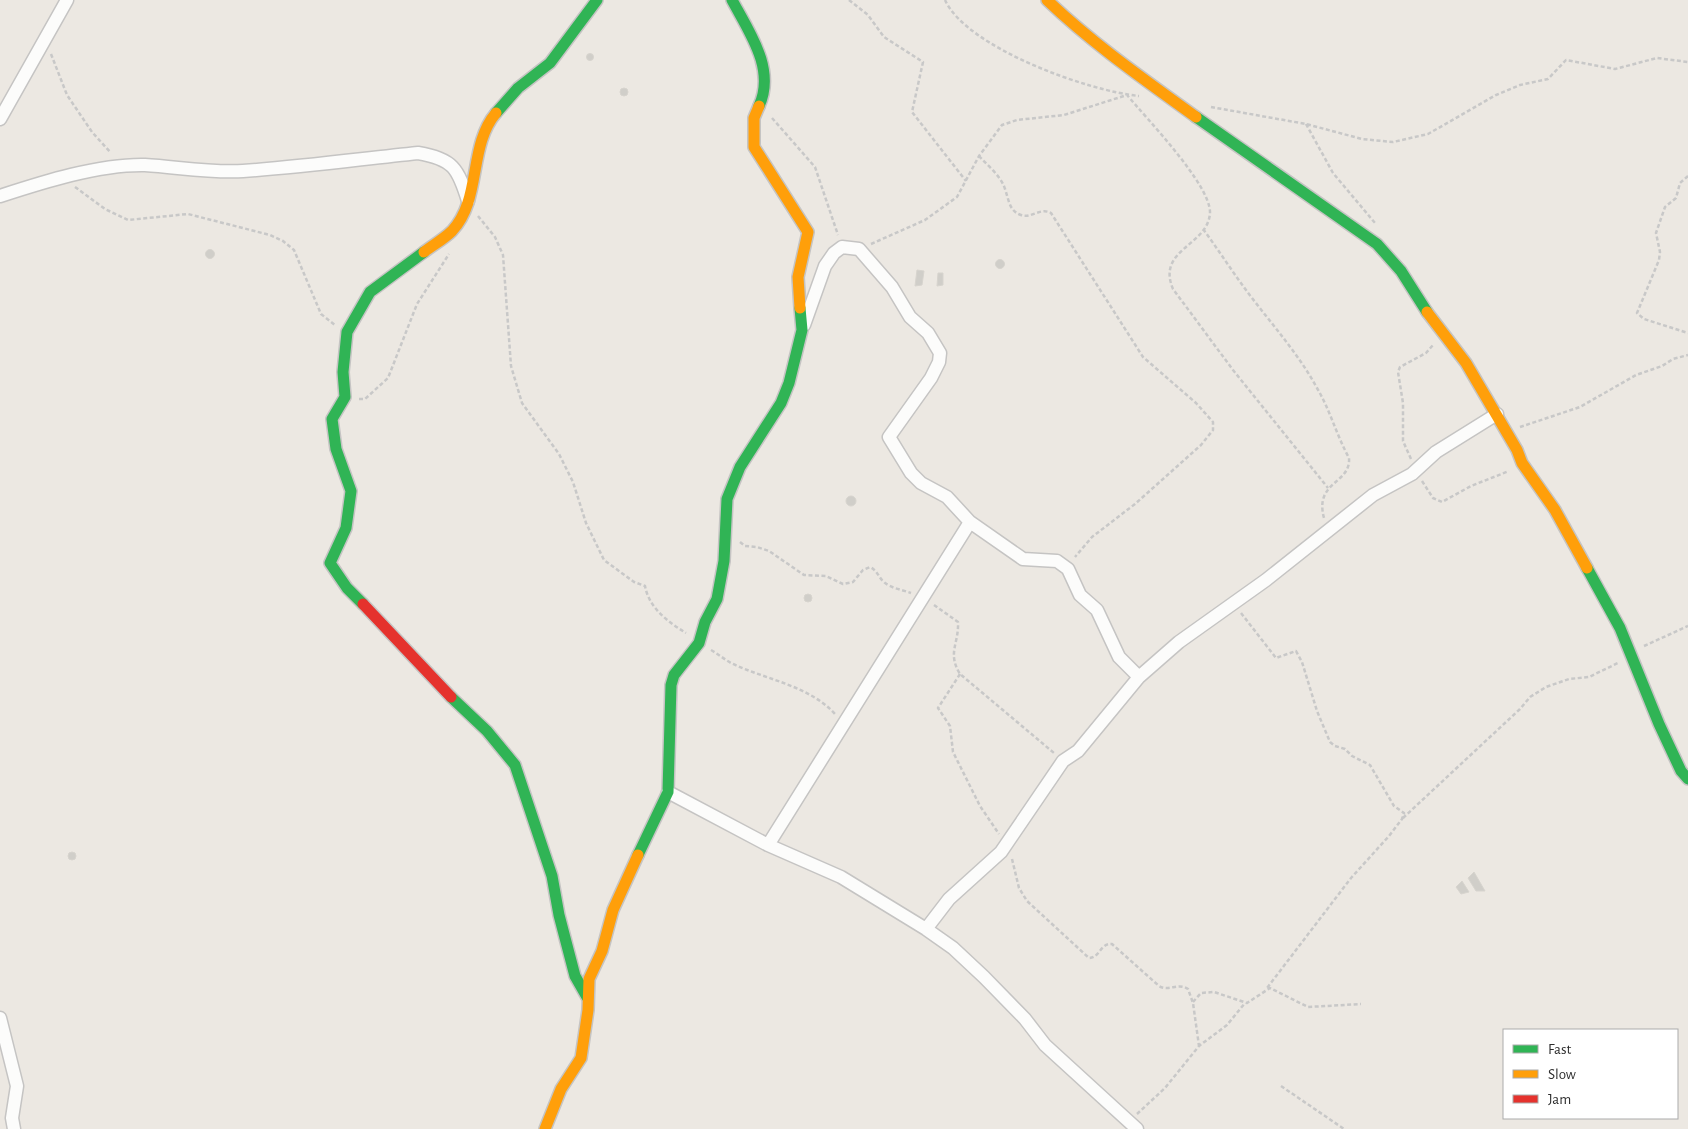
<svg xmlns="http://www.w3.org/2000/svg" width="1688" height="1129" font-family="'Alegreya Sans',sans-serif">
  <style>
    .building { fill: #d0cec9; stroke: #d7d4ce }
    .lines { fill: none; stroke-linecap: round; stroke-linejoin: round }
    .street-casing { stroke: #c5c4c3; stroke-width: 15 }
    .fast-casing { stroke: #c5c4c3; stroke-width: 14 }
    .slow-casing { stroke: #c5c4c3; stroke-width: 14 }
    .jam-casing { stroke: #c5c4c3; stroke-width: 14 }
    .path { stroke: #c8c8c8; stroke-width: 2.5; stroke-dasharray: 4 2.5; stroke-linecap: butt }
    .street { stroke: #fcfcfb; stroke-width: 12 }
    .fast { stroke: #30b455; stroke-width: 11 }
    .slow { stroke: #ff9f0a; stroke-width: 11 }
    .jam { stroke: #e5322d; stroke-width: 11 }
  </style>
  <rect width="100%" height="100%" fill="#ece8e2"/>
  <!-- building -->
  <path class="building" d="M586.5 57a3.5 3.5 0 1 1 7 0a3.5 3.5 0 1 1-7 0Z
    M620 92a4 4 0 1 1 8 0a4 4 0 1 1-8 0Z
    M205.5 254a4.5 4.5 0 1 1 9 0a4.5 4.5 0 1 1-9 0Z
    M995.5 264a4.5 4.5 0 1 1 9 0a4.5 4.5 0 1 1-9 0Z
    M917,270L924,271L922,285L915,286Z
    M938,273H943V285L937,286Z
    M846 501a5 5 0 1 1 10 0a5 5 0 1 1-10 0Z
    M804 598a4 4 0 1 1 8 0a4 4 0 1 1-8 0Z
    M68 856a4 4 0 1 1 8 0a4 4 0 1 1-8 0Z
    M1474,872L1485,891H1476L1468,878Z
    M1462,881L1469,892L1461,894L1456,887Z"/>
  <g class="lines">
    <defs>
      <path id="street" d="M0,119L67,0
        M0,196C43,182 99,164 145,165C178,167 210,173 243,171C302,167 360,159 418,153C453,159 458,168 468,201
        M804,325L825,266L834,253L842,247L859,249L892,287L910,317L928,333L940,353L939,362L931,378L889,437L911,473L921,483L947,497L970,522L1023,559L1057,561L1068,569L1080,595L1097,610L1119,657L1139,677
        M668,792L768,845L841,877L926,929L953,948L984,977L1025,1019L1045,1045L1137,1129
        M768,845L970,522
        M926,929L949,899L1001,852L1063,761L1078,751L1139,677L1179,642L1266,580L1373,495L1412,474L1436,452L1497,414
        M0,1018L17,1086L12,1118L14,1129"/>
      <path id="fast" d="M732,0C749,32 776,69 759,106
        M496,113L518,88L550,63L597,0
        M1196,117L1377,244L1401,271L1427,312
        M1587,568L1620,628L1659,724L1681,771L1688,779
        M363,604L347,588L330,563L346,528L351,491L336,449L332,419L345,397L343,372L347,332L370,292L424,252
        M451,697L487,731L515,765L552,876L559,915L575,976L587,997
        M638,855L668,792L671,685L674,675L699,643L705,622L717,599L724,561L727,499L740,467L781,403L789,383L802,330L800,308"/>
      <path id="slow" d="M1047,0C1093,44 1145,80 1196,117
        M759,106L754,118V147L808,232L798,277L800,308
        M424,252C433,245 444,239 452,231C482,199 468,146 496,113
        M1427,312L1466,363L1517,450L1522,463L1555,510L1587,568
        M545,1129L561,1089L581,1058L588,1010L589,979L602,951L613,910L638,855"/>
      <path id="jam" d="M363,604L451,697"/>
    </defs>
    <!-- street casing -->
    <use href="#street" class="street-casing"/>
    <!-- fast casing -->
    <use href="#fast" class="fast-casing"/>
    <!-- slow casing -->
    <use href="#slow" class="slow-casing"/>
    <!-- jam casing -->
    <use href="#jam" class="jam-casing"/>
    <!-- path -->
    <path class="path" d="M849,0L868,15L884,37L923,62L912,112L966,181
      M945,0C967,48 1088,91 1139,96
      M51,54L67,95L92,132L111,153
      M1211,107L1306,124L1362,139L1393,142L1428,134L1496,95L1520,85L1548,79L1566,60L1615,69L1657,58L1688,62
      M772,118L815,167L838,235
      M1306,124L1333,173L1375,223
      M979,156C988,166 1001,176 1005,189C1009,200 1009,211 1021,215C1031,219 1040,207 1051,213L1143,357L1196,403L1213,422V430L1201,445L1135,504L1092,537L1075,557
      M1688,176L1680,183L1676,198L1665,207L1656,233L1660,252L1659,260L1637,313L1644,319L1688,333
      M75,187L105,209L128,220L188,214L270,235L283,241L294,250L321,314L335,325
      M478,216L495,237L503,255L511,366L522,403L559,454L573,482L586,523L604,560L634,582L645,586C649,608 668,622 686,633
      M1203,229C1220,252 1235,276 1252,298C1275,328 1299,355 1317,388C1330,410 1336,434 1349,458C1351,484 1314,481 1324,518
      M871,244L925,220L957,197L979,156L1002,125L1017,120L1064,115L1127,95C1146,118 1211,185 1210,213C1208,246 1156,249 1173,289L1233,370L1328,488
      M359,399H365L388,378L417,304L449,254
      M1520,427L1580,407L1636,375L1662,366L1673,359L1688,355
      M1411,459L1403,441V403L1398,372L1400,367L1426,353L1433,345
      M1422,481L1433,498L1442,502L1471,486L1509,471
      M740,542L745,546L757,547L769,551L804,575L826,576L843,584L853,582L863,570L870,567C878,571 878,577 884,582C890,588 903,590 911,593
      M934,605L958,622C959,644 947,653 960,674L1054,753
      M1241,613L1276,658L1296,651L1302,662L1317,711L1330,742L1335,746L1345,749L1352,756L1370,765L1394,806L1404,813L1402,819L1389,836L1351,878L1267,988
      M1644,646L1688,626
      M711,650C718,654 724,659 731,663C766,680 809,685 836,715
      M960,674L938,708L950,726L953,752L980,806L999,834
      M1403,818L1520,709L1530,697L1546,687L1569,679L1589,677L1618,663
      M1012,859L1019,888L1027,901L1089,958C1100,958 1100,943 1112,944L1159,986C1169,992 1178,982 1188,989L1193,1003L1199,1046
      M1193,1002L1201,993L1214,992L1247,1003L1270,988L1308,1007L1361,1004
      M1281,1086L1344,1129
      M1137,1114L1165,1088L1199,1046L1227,1025L1245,1003"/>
    <!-- street -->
    <use href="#street" class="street"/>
    <!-- fast -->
    <use href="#fast" class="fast"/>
    <!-- slow -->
    <use href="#slow" class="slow"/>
    <!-- jam -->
    <use href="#jam" class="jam"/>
  </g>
  <!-- legend -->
  <rect x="1503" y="1029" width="175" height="90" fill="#ffffff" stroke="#ababab"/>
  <rect x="1513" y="1045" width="25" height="8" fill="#30b455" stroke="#ababab"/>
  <text x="1548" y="1054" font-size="15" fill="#2d2d2d">Fast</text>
  <rect x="1513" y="1070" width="25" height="8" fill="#ff9f0a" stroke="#ababab"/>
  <text x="1548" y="1079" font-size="15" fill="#2d2d2d">Slow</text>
  <rect x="1513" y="1095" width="25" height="8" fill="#e5322d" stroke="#ababab"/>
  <text x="1548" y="1104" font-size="15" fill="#2d2d2d">Jam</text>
</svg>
